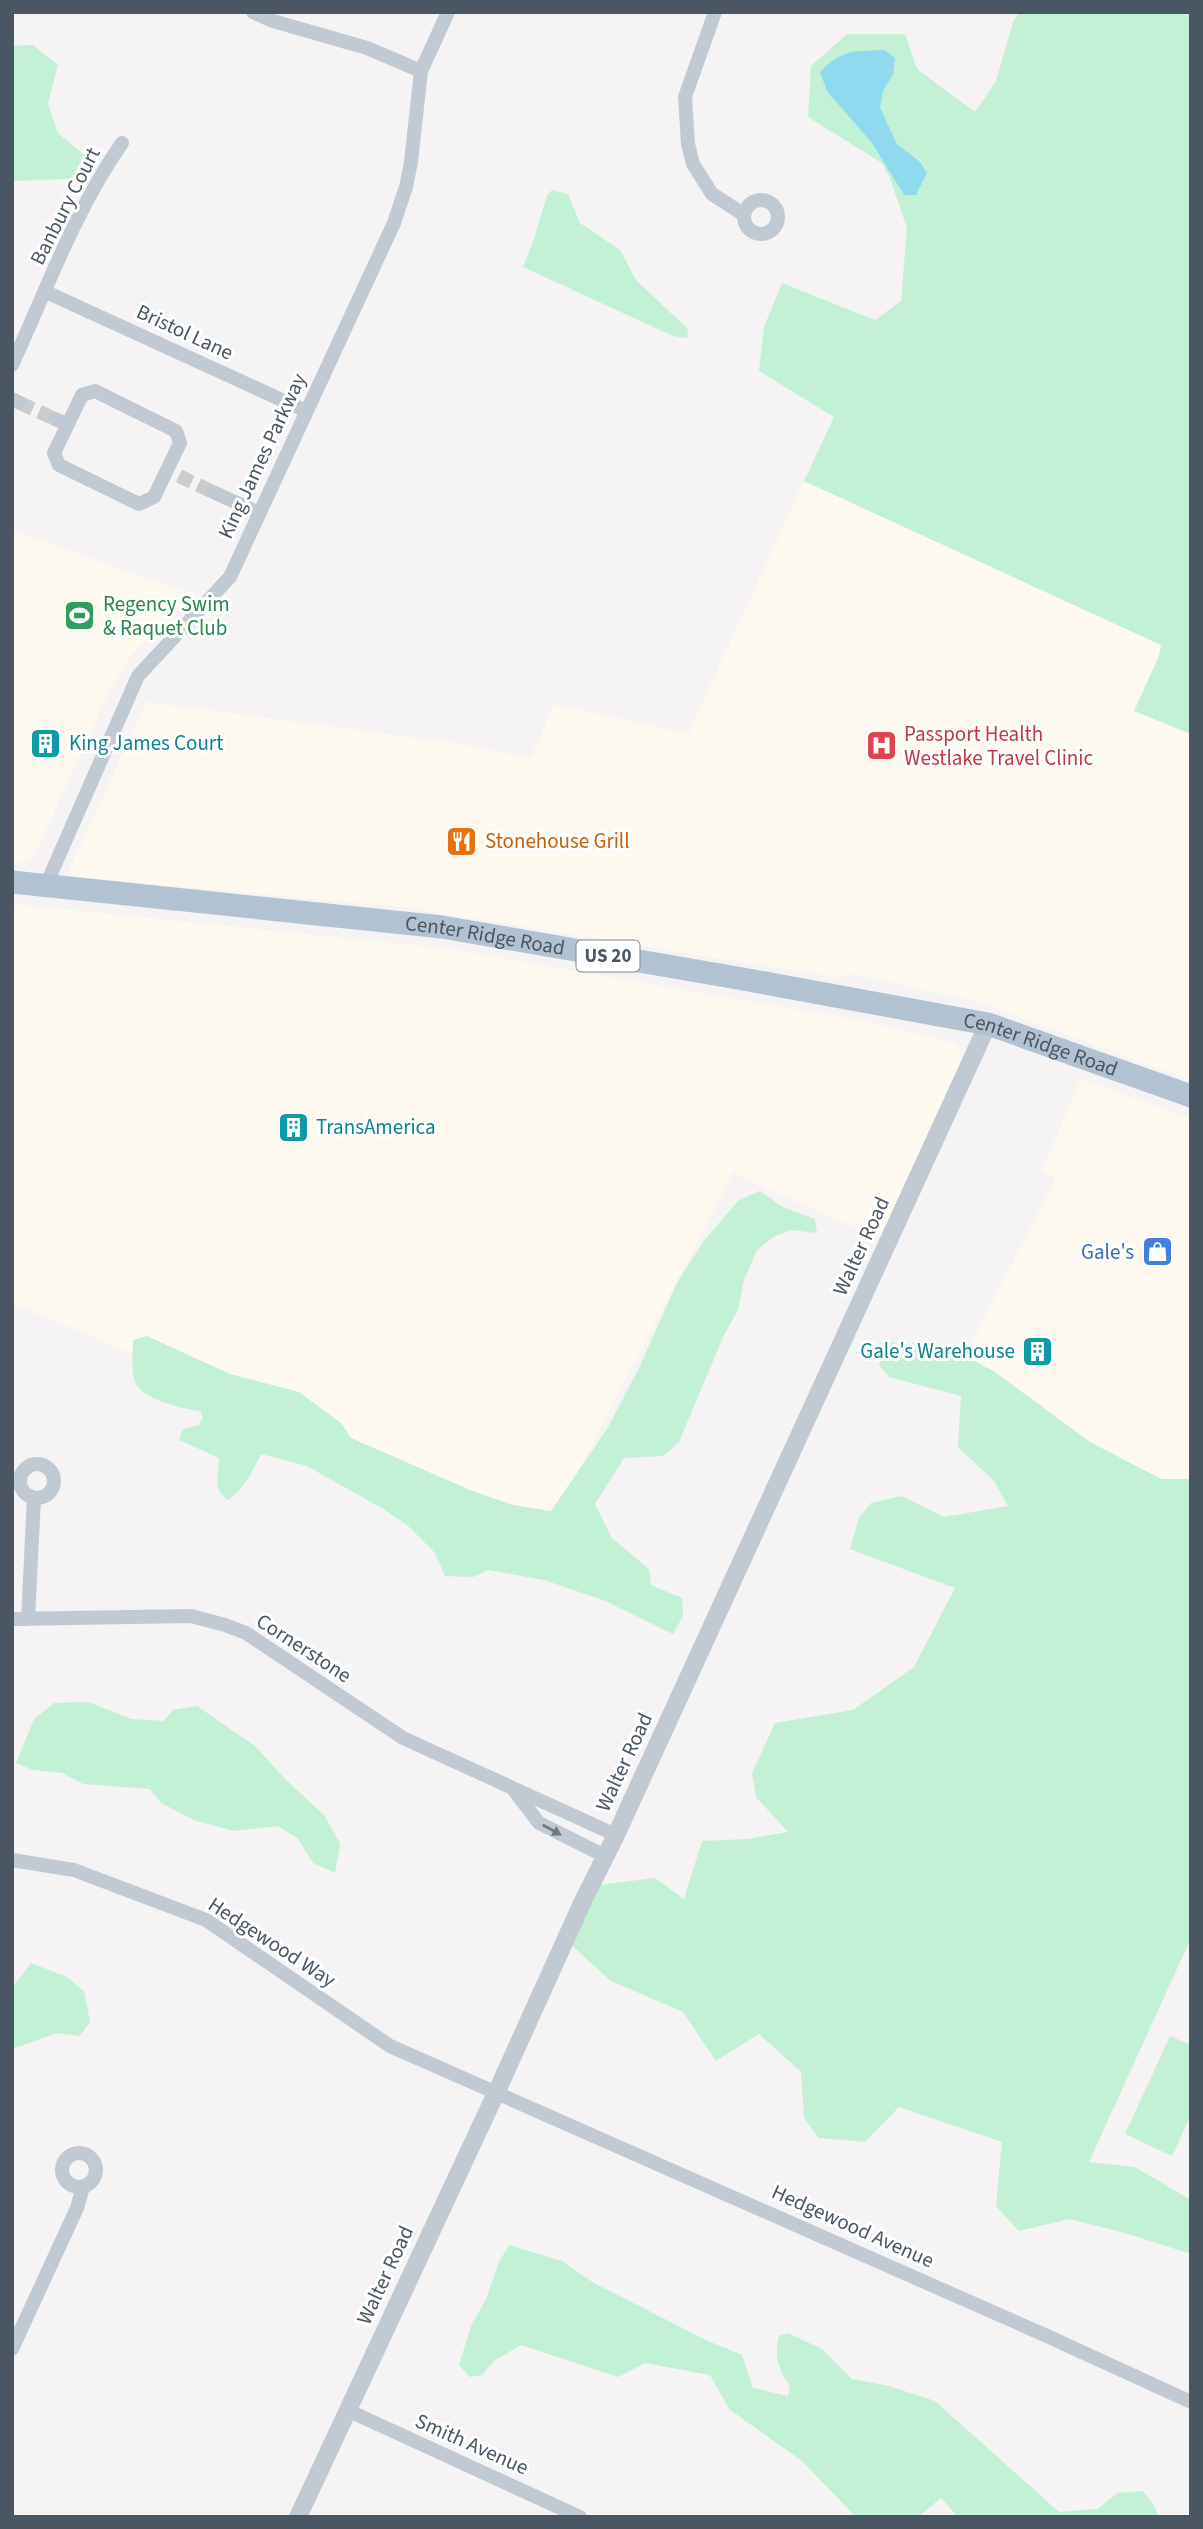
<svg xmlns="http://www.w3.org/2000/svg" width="1203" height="2529" font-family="'Source Sans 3',sans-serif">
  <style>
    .commercial { fill: #fdf9ef }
    .green { fill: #c3f1d5 }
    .water { fill: #90daee }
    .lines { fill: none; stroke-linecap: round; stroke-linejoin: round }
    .minor-tunnel { stroke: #caccce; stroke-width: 14; stroke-dasharray: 14 7; stroke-linecap: butt }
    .minor { stroke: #c1cad2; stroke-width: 14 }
    .tertiary { stroke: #c1cad2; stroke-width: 18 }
    .primary { stroke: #b3c2d1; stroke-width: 23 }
    .oneway { fill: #6e7983 }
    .labels { text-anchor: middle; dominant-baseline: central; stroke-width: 6; stroke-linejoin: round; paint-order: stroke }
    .shield { fill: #fff; stroke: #808990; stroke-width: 2 }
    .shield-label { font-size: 19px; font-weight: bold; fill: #4a5661 }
    .street-label { font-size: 21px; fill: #4a5661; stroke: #fff }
    .leisure-label { font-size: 21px; fill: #27864d; stroke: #fff; text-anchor: start }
    .health-label { font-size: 21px; fill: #be3a42; stroke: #fff; text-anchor: start }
    .culture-label { font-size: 21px; fill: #0d838f; stroke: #fff; text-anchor: start }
    .food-label { font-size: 21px; fill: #c56008; stroke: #fff; text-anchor: start }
    .shop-label { font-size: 21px; fill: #366cbe; stroke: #fff; text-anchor: end }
  </style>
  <rect width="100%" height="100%" fill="#f5f3f3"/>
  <!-- commercial -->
  <path class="commercial" d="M804,481L1161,645L1159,656L1134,711L1191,735V1081L978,1002L852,974L839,978L402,907L75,877L71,872V865L147,702L448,742L530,758L555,704L688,734Z
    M12,530L168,586L195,593L129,658L105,700L34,857L17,864H12Z
    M12,904L444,948L875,1023L958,1044L962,1064L881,1238L744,1179L734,1172L548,1529L12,1303Z
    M1081,1079L1191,1118V1479H1161L1090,1442L995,1372L965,1355L1056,1178L1042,1170Z"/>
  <!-- green -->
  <path class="green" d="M1019,12L1191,14V734L1134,711L1159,656L1161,645L804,481L834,417L759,371L764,327L782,283L875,320L901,301L907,228L890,178L882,163L808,117L811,66L847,34H905L917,69L975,112L996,81L1013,22Z
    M33,45L58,65L48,104L58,133L88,158V183L65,179L14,181L12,186V46Z
    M552,190L568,194L580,223L620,250L636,280L688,329L687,338L673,336L523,267L534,239L547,195Z
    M760,1191L783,1207L815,1219L817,1233L791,1230L775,1236L757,1250L744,1280L738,1310L723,1337L679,1442L663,1456L624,1458L595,1504L612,1538L649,1569L651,1585L682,1598L683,1616L673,1634L603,1600L544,1580L488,1570L473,1577L445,1576L435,1553L408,1526L385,1510L307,1466L261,1454C252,1472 245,1488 228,1500C212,1489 219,1476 219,1458L179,1440L183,1429L199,1425L203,1417L200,1411C184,1409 150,1401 139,1388C129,1377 133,1353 133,1340L147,1336L230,1374L299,1392L341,1423L351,1438L470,1490L513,1505L551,1511L607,1429L639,1368L677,1283L703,1242L738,1201Z
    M886,1340L898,1344L947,1346L995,1372L1090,1442L1161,1479H1191V1938L1089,2162L1135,2167L1191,2200V2254L1125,2233L1069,2219L1019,2231L996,2206L1002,2142L899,2107L865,2142L819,2138L804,2118L801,2072L759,2034L716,2061L683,2012L611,1981L569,1943L598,1885L655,1878L684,1899L702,1841L748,1839L788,1832L756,1797L752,1773L775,1723L853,1710L914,1667L955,1588L850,1549L859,1518L871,1503L902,1496L944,1517L1008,1506L994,1481L958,1447L961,1396L889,1377L879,1365Z
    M88,1702L132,1719L164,1721L173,1710L197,1706L255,1746L286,1780L325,1816L340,1844L335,1873L313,1863L298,1839L278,1826L235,1831L196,1821L161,1803L150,1789L83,1784L62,1773L33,1770L16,1763L34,1719L54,1703Z
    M31,1963L67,1977L84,1991L90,2022L80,2036L57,2033L12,2049V1988Z
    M1170,2036L1191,2045V2115L1172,2156L1125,2134Z
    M509,2245L562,2261L594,2283L706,2340L742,2355L753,2388L788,2396L790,2386C778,2369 774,2356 779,2336L788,2333L822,2349L852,2379L889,2386L935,2401L1059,2512L1098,2509L1117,2493L1143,2491L1154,2505L1159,2517H958L941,2498L918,2517H856L802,2461L730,2410L710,2375L645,2363L618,2377L521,2345L494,2361L482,2375L470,2377L459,2365L471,2326L486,2299L499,2262Z"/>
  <!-- water -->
  <path class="water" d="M885,50L895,58L893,74L883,91L880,108L897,144L920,162L927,173L916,195H904L872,143L827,91L820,72C842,49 855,51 885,50Z"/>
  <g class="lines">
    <!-- minor-tunnel -->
    <path class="minor-tunnel" d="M20,403L55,419
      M179,476L213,492"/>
    <!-- minor -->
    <path class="minor" d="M253,12L273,21L367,48L421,71
      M715,12L685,97L688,144L693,164L712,194L743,214
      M744 217a17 17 0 1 1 34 0a17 17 0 1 1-34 0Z
      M46,292L306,411
      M12,365C46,291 75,210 122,143
      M95,391L176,431L180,443L154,497L139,504L59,465L54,453L82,395Z
      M12,399L20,403
      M55,419L68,424
      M213,492L259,513
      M46,885L138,676L230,577L394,223L406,187L411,162L421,71L448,12
      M20 1481a17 17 0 1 1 34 0a17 17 0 1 1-34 0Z
      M12,1619L191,1616L225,1625L246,1633L403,1738L616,1835
      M28,1619L34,1498
      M513,1789L539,1823L605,1856
      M12,1860L74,1870L206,1920L390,2046L1047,2336L1191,2402
      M62 2170a17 17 0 1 1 34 0a17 17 0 1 1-34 0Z
      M12,2349L77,2208L83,2187
      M347,2410L580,2517"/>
    <!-- tertiary -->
    <path class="tertiary" d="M298,2517L497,2091L583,1901L616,1835L988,1024"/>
    <!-- primary -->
    <path class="primary" id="s1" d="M12,882L442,927L743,979L988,1024L1191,1096"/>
  </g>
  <!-- one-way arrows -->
  <defs><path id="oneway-solid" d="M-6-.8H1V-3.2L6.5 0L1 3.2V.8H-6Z" transform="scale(1.75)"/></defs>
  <use class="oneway" href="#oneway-solid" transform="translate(552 1830) rotate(29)"/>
  <!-- icons -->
  <defs>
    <symbol id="stadium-square" viewBox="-11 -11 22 22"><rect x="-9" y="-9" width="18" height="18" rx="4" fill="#2e9e5b" stroke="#fff"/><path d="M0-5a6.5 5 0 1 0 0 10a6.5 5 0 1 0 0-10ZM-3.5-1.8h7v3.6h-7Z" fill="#fff"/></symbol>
    <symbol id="building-square" viewBox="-11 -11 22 22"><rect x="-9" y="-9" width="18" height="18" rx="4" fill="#0f9aa8" stroke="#fff"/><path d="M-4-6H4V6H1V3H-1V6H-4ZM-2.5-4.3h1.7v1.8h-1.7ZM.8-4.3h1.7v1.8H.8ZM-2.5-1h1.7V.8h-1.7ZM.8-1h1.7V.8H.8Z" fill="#fff"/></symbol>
    <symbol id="hospital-square" viewBox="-11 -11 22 22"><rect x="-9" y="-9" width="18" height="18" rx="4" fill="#e0444e" stroke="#fff"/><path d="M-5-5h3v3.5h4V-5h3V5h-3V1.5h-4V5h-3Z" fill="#fff"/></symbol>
    <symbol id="restaurant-square" viewBox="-11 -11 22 22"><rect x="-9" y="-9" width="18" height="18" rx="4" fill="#e8710a" stroke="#fff"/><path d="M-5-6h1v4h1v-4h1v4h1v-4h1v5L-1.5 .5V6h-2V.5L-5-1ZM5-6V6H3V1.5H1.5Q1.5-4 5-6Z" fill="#fff"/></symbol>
    <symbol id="shop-square" viewBox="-11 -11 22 22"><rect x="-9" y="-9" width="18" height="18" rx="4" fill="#3f7fe0" stroke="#fff"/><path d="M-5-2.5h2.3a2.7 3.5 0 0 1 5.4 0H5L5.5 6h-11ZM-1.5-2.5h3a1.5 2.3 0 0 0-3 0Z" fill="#fff"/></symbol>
  </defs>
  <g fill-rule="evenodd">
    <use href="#stadium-square" x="62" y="598" width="35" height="35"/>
    <use href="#building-square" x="28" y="726" width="35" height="35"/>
    <use href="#hospital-square" x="864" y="728" width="35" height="35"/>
    <use href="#restaurant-square" x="444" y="824" width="35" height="35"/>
    <use href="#building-square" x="276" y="1110" width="35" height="35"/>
    <use href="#shop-square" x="1140" y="1234" width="35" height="35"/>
    <use href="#building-square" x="1020" y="1334" width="35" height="35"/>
  </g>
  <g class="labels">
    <!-- shield labels -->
    <rect class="shield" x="576.5" y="940.5" width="63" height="31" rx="5"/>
    <g class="shield-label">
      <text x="608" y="956">US 20</text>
    </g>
    <!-- street labels -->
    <g class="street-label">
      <text transform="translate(65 206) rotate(-63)">Banbury Court</text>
      <text transform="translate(185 332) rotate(25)">Bristol Lane</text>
      <text transform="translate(262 456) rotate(-65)">King James Parkway</text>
      <text stroke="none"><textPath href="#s1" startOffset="476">Center Ridge Road</textPath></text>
      <text stroke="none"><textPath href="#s1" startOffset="1043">Center Ridge Road</textPath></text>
      <text transform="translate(861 1246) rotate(-65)">Walter Road</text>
      <text transform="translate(304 1648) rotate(33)">Cornerstone</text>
      <text transform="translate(624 1762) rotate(-65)">Walter Road</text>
      <text transform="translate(272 1942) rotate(33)">Hedgewood Way</text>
      <text transform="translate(853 2226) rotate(24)">Hedgewood Avenue</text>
      <text transform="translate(385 2275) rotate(-65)">Walter Road</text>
      <text transform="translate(472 2444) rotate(24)">Smith Avenue</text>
    </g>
    <!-- leisure labels -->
    <g class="leisure-label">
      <text x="103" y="604">Regency Swim<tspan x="103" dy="24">&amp; Raquet Club</tspan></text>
    </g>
    <!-- health labels -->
    <g class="health-label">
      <text x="904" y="734">Passport Health<tspan x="904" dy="24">Westlake Travel Clinic</tspan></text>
    </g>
    <!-- culture labels -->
    <g class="culture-label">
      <text x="69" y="743">King James Court</text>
      <text x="316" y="1127">TransAmerica</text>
      <text x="1015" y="1351" text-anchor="end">Gale's Warehouse</text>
    </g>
    <!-- food labels -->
    <g class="food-label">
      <text x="485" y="841">Stonehouse Grill</text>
    </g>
    <!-- shop labels -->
    <g class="shop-label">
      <text x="1134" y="1252">Gale's</text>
    </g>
  </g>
  <!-- border -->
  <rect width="1203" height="2529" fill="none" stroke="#4a5661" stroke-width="28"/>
</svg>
